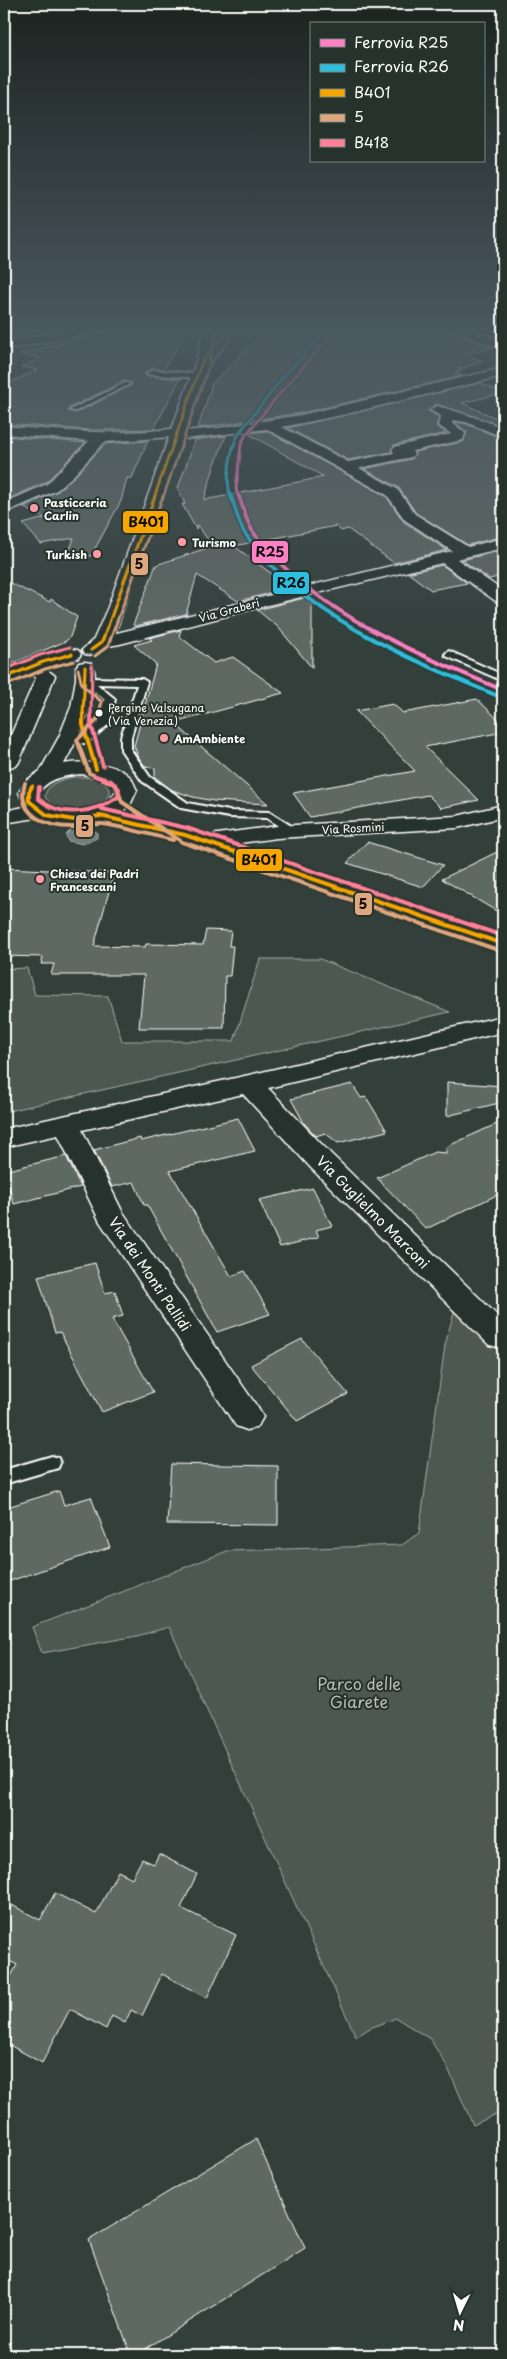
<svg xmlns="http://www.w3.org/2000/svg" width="507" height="2359" font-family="'Playpen Sans',sans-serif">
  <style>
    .green { fill: #4d5853; stroke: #a6aca9 }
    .water { fill: #737b78; stroke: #abb0ae }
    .building { fill: #5f6964; stroke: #fff; fill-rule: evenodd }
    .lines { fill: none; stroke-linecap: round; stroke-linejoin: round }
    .service-casing { stroke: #fff; stroke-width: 4 }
    .minor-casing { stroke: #fff; stroke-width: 3 }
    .tertiary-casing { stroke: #fff; stroke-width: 3 }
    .secondary-casing { stroke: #fff; stroke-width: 3 }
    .service { fill: #26332d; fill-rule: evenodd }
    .minor { fill: #26332d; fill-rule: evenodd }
    .tertiary { fill: #26332d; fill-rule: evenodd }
    .secondary { fill: #26332d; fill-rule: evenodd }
    .bus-1-far2-casing { stroke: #26332d; stroke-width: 4.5 }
    .bus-1-far1-casing { stroke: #26332d; stroke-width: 5.5 }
    .bus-1-casing { stroke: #26332d; stroke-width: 7 }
    .bus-2-far2-casing { stroke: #26332d; stroke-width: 4.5 }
    .bus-2-far1-casing { stroke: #26332d; stroke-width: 5.5 }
    .bus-2-casing { stroke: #26332d; stroke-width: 7 }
    .bus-3-far1-casing { stroke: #26332d; stroke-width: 5.5 }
    .bus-3-casing { stroke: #26332d; stroke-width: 7 }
    .bus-1-far2 { stroke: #f7a600; stroke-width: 2.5 }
    .bus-1-far1 { stroke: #f7a600; stroke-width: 3 }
    .bus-1 { stroke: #f7a600; stroke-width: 4 }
    .bus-2-far2 { stroke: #dfa77e; stroke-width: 2.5 }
    .bus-2-far1 { stroke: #dfa77e; stroke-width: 3 }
    .bus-2 { stroke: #dfa77e; stroke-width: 4 }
    .bus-3-far1 { stroke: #ff8098; stroke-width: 3 }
    .bus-3 { stroke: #ff8098; stroke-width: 4 }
    .rail-1-far1-casing { stroke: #26332d; stroke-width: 5 }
    .rail-1-casing { stroke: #26332d; stroke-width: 6 }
    .rail-2-far1-casing { stroke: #26332d; stroke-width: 5 }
    .rail-2-casing { stroke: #26332d; stroke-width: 6 }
    .rail-1-far1 { stroke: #ff80c5; stroke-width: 3 }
    .rail-1 { stroke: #ff80c5; stroke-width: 4 }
    .rail-2-far1 { stroke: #2dbfdf; stroke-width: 3 }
    .rail-2 { stroke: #2dbfdf; stroke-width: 4 }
    .poi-dot { fill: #ff9aa2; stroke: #26332d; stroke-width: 2 }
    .bus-dot { fill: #fff; stroke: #26332d; stroke-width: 2 }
    .labels { text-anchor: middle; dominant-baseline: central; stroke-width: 4; stroke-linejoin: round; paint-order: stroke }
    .far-poi-label { font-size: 11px; font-weight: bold; fill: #fff; stroke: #26332d; text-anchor: start }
    .far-street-label { font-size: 11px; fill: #fff; stroke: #26332d }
    .far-bus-label { font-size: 11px; fill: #fff; stroke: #26332d; text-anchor: start }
    .street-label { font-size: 14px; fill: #fff; stroke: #26332d }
    .near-park-label { font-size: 16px; fill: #b8bcba; stroke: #26332d }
    .line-badge { stroke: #26332d; stroke-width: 2 }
    .pale-badge-label { font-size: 14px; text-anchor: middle; font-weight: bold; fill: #111 }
  </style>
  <rect width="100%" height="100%" fill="#333f3a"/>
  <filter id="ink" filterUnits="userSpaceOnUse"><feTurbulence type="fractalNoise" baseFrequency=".02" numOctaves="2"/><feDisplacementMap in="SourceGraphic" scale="10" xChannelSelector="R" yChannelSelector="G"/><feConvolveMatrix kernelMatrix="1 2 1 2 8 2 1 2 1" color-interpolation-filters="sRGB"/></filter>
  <g filter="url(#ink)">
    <!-- green -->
    <path class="green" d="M73,777C87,777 101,777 109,789V795C98,814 58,817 45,797C46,783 61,780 73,777Z
      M260,959H320L450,1012L4,1112V969L27,968L35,995L108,996L122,1041H234Z
      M455,1308L503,1354V2111L473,2125L447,2066L430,2039L396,2018L370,2028L356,2037L169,1627L137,1636L42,1653L32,1627L227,1551L402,1545L419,1533L445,1345Z"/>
    <!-- water -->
    <path class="water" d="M81,827L89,828L97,833V838L83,844L68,841L66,835L71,830Z"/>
    <!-- building -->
    <path class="building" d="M147,326H190L164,369L152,368L144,374L146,376L180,379L154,429L91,430L4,424V385L38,370L21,367L40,358L19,354L112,331ZM124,381L132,385L76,413L68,411L69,408Z
      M268,326H441L444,330L494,348L465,354L484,362L458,369L463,371L455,373L462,376L301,413L198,428L212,384Z
      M463,326H490L503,331V339Z
      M480,383L503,393L462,403L503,421V426L436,404L428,411L439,417L436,426L446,433L394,445L391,452L348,460L288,428Z
      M454,422L466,424L503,439V536L468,545L416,513L398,487L364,469L412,459L415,452L463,442L467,432Z
      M267,431L386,496L404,522L447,550L394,563L348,529L341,531L336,526L234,546L291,588L238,601L197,575L186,614L135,626L133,625L156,565L207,548L206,541H209L197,525L196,529L182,504H185L178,488L195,440L226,436L215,464L204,500L324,477L247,433Z
      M4,436L85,443L46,482L8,499L4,496Z
      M148,441L132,478H127L121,501L91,556L68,555L74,538L41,544L23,524L44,518L23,507L58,491L76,475L105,444Z
      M503,550V576L489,579L462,560Z
      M442,565L467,583L431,590L408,573Z
      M4,580L50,602L51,599L77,617L70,637L66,641L4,667Z
      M304,598L312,604V668L278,627L257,610Z
      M181,630L179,636L214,663L233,657L283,693L174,723L268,804L214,801L193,797L172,790L155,777V768L145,766L139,758L134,746L156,664L134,645L152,640L149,638Z
      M477,699L503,724V732L425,747L479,800L441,808L428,795L310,817L293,793L415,771L356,711L393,704L403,713Z
      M367,842L443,865L423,887L347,863Z
      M503,849V915L442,879Z
      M4,868L114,873L94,946L145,947L146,944L203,945L206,930L231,931L229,946H233L230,976H225L224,1028H139L144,975H51L54,964H41L43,957L4,956Z
      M447,1082L503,1086V1102L447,1116Z
      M352,1084L361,1098L366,1097L387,1131L338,1143L325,1133L316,1136L304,1123L291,1099Z
      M238,1118L255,1151L170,1171L231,1276L245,1271L270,1314L217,1332L147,1205H144L134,1182L112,1187L94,1150L140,1138L141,1141Z
      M503,1121V1192L426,1229L377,1178L435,1152L446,1153V1147Z
      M66,1156L81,1187L14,1204L4,1171Z
      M313,1188L332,1226L316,1230L319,1237L280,1247L259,1200Z
      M95,1263L105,1293L115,1291L123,1316L112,1319L153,1392L102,1412L60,1332L55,1333L38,1276Z
      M302,1339L348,1394L297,1421L251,1365Z
      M171,1464L278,1466V1525L167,1524Z
      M59,1491L64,1505L91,1497L110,1547L4,1583V1508Z
      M159,1854L197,1874L181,1908L236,1935L207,1998L162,1974L142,2016L131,2010L125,2023L112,2016L106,2029L70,2009L42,2063L4,2042V1989L17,1965L4,1958V1920L12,1905L40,1920L55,1893L96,1914L118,1871L132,1878L142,1859L154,1864Z
      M256,2139L305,2248L136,2355H131L89,2240Z"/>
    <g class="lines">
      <defs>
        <path id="service" d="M153,370L197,374L200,376L197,378L146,374Z
          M125,383L130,384L75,411L70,410Z
          M449,651L503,675V681L446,656L445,654Z
          M88,678L142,679L147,682L131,737V750L150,777L188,803L229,811L269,812L296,829V833H288L267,818L229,817L181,808L142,781L121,750V737L137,685L97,684L115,699L109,724L87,743H81V739L99,723L105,700L85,683V679Z
          M52,1456L58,1458L60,1463L58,1468L4,1484V1470Z"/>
        <path id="minor" d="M91,326H113L107,330L4,350V342Z
          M443,326H459L503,341V349L445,328Z
          M503,368V376L342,415L282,427L348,462L394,453L392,450L394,447L451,434L438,425L441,416L430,410L437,406C460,412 481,419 503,428V437L466,422L453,420L452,423L465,433L463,440L412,451L414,454L412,457L359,468L397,489L415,514L468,547L503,538V548L457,559L503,591V603L497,602L442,563L272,604L120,644L102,647L96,646L93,642L96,638L452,551L405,520L387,495L267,429L177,440L171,437L104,442L75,474L57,490L4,513V503L47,484L89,441L4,434V426C63,431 119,436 178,428L184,431L218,428L301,415Z
          M72,649L78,650L81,654L78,658L45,668L55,676L19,762L16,766L4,767V751L36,678L30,674L4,683V672L24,662Z
          M503,1016V1032L268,1088L331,1154L503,1321V1348L489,1345L311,1168L243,1094L82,1130L122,1211L258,1408L263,1417L258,1426L247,1430L236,1426L100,1222L58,1135L4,1147V1129L249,1075Z"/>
        <path id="tertiary" d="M503,805V817L457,828L277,838L203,848L195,847L192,842L195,837L203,836L277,826L457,816Z"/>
        <path id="secondary" d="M205,326H217L208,362L124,607C118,625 110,660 85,654L82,650L94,639L108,607L196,362Z
          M85,662L91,663C106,685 75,744 64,764C83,761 114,762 129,776C133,779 134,786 137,790L130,805L119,814L192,831L503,936V951L179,840L99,822L75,826L53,823L36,818L4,823V811L24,807L19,792L26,781L40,771L59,737L71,707L76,679V667L79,663ZM80,774C93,776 110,777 116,790C106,816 61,821 42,803L39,792C49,778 64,776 80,774Z"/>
      </defs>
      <!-- service casing -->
      <use href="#service" class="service-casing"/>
      <!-- minor casing -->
      <use href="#minor" class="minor-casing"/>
      <!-- tertiary casing -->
      <use href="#tertiary" class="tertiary-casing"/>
      <!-- secondary casing -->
      <use href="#secondary" class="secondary-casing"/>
      <!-- service -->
      <use href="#service" class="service"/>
      <!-- minor -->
      <use href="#minor" class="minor"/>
      <!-- tertiary -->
      <use href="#tertiary" class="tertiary"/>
      <!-- secondary -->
      <use href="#secondary" class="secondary"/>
      <defs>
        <path id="bus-1-far2" d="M154,498L202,362L231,326"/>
        <path id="bus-1-far1" d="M91,650L102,642L155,496
          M4,678L43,662L72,654
          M83,715L85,667"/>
        <path id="bus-1" d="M83,714V725L96,769
          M32,786L29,792V801L47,815L74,820L100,816L185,835L503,944"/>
        <path id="bus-2-far2" d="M163,498L209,366L237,331"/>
        <path id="bus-2-far1" d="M95,656L108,646L163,496
          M78,669L82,685L102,702L98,715
          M7,685L45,669L74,661"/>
        <path id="bus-2" d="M99,714L97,720L77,740L89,773L116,785L122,802L182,842L501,951
          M25,783C15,815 48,828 75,827C84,827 93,823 102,824C126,827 149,835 173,840"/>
        <path id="bus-3-far1" d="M4,670L40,655L70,647
          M91,715L92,666"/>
        <path id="bus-3" d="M91,714V724L103,766
          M39,787L38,798C61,819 94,813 118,797L119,789L111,781L95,776
          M102,809L187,828L503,936"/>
      </defs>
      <!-- bus-1-far2 casing -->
      <use href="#bus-1-far2" class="bus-1-far2-casing"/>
      <!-- bus-1-far1 casing -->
      <use href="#bus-1-far1" class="bus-1-far1-casing"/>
      <!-- bus-1 casing -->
      <use href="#bus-1" class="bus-1-casing"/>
      <!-- bus-2-far2 casing -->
      <use href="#bus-2-far2" class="bus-2-far2-casing"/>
      <!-- bus-2-far1 casing -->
      <use href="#bus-2-far1" class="bus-2-far1-casing"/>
      <!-- bus-2 casing -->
      <use href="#bus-2" class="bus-2-casing"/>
      <!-- bus-3-far1 casing -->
      <use href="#bus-3-far1" class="bus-3-far1-casing"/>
      <!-- bus-3 casing -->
      <use href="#bus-3" class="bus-3-casing"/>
      <!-- bus-1-far2 -->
      <use href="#bus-1-far2" class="bus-1-far2"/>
      <!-- bus-1-far1 -->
      <use href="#bus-1-far1" class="bus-1-far1"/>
      <!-- bus-1 -->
      <use href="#bus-1" class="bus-1"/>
      <!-- bus-2-far2 -->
      <use href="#bus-2-far2" class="bus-2-far2"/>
      <!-- bus-2-far1 -->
      <use href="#bus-2-far1" class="bus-2-far1"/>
      <!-- bus-2 -->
      <use href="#bus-2" class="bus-2"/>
      <!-- bus-3-far1 -->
      <use href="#bus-3-far1" class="bus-3-far1"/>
      <!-- bus-3 -->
      <use href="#bus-3" class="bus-3"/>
      <defs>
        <path id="rail-1-far1" d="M239,498L236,489L241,445L245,436L281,392L340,326"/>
        <path id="rail-1" d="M239,496C243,507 245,518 251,528C255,536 262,542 267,549C325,617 422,656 503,690"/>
        <path id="rail-2-far1" d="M231,498C225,481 230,449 239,433L284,376L330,326"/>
        <path id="rail-2" d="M231,496C235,507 238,522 244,532C299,615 412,660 500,697"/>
      </defs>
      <!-- rail-1-far1 casing -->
      <use href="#rail-1-far1" class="rail-1-far1-casing"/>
      <!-- rail-1 casing -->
      <use href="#rail-1" class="rail-1-casing"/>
      <!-- rail-2-far1 casing -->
      <use href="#rail-2-far1" class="rail-2-far1-casing"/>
      <!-- rail-2 casing -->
      <use href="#rail-2" class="rail-2-casing"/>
      <!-- rail-1-far1 -->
      <use href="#rail-1-far1" class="rail-1-far1"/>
      <!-- rail-1 -->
      <use href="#rail-1" class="rail-1"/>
      <!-- rail-2-far1 -->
      <use href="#rail-2-far1" class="rail-2-far1"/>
      <!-- rail-2 -->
      <use href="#rail-2" class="rail-2"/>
    </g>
  </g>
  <!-- sky -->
  <linearGradient id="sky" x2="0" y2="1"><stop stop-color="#1c2320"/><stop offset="0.5" stop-color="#4a5860"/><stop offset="1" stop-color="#4a5860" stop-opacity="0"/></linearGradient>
  <rect width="507" height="656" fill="url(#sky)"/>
  <!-- markers -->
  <g class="poi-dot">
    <circle cx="34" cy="508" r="5"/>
    <circle cx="182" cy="542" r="5"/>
    <circle cx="97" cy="554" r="5"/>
    <circle cx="164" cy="738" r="5"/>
    <circle cx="40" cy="879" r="5"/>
  </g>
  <circle class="bus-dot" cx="99" cy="713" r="4.5"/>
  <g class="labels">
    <!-- far-poi labels -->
    <g class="far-poi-label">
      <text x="44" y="502">Pasticceria<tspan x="44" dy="13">Carlin</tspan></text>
      <text x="192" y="542">Turismo</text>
      <text x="87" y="554" text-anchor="end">Turkish</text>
      <text x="174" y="738">AmAmbiente</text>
      <text x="50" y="873">Chiesa dei Padri<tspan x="50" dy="13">Francescani</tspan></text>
    </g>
    <!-- far-street labels -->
    <g class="far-street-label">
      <text transform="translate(229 610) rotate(-15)">Via Graberi</text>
      <text transform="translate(353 828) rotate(-3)">Via Rosmini</text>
    </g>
    <!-- far-bus labels -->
    <g class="far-bus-label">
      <text x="108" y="707">Pergine Valsugana<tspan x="108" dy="13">(Via Venezia)</tspan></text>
    </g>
    <!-- street labels -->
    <g class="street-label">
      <text transform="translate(373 1212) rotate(45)">Via Guglielmo Marconi</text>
      <text transform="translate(150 1274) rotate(56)">Via dei Monti Pallidi</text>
    </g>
    <!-- near-park labels -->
    <g class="near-park-label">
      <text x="359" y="1683">Parco delle<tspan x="359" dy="18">Giarete</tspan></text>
    </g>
  </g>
  <g class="line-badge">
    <rect x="122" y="510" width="47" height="24" rx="5" fill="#f7a600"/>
    <rect x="251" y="540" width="38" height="24" rx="5" fill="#ff80c5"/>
    <rect x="130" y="552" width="19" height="24" rx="5" fill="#dfa77e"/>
    <rect x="272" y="571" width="38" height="24" rx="5" fill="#2dbfdf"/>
    <rect x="75" y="814" width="19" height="24" rx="5" fill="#dfa77e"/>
    <rect x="235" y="848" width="48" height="24" rx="5" fill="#f7a600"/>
    <rect x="354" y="892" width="19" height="24" rx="5" fill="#dfa77e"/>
  </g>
  <g class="pale-badge-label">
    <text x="146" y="527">B401</text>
    <text x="270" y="557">R25</text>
    <text x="139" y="569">5</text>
    <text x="291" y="588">R26</text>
    <text x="85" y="831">5</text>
    <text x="259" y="865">B401</text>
    <text x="363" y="909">5</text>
  </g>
  <!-- margin -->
  <rect width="507" height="2359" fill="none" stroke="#26332d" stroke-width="20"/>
  <rect x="10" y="10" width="487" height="2339" fill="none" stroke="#fff" stroke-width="2" filter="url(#ink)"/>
  <!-- legend -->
  <rect x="310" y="22" width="175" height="140" fill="#26332d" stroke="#7d8581"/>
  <rect x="320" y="39" width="25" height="8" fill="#ff80c5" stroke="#7d8581"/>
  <text x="354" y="48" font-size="15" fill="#ffffff">Ferrovia R25</text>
  <rect x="320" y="64" width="25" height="8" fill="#2dbfdf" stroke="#7d8581"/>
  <text x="354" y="72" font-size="15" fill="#ffffff">Ferrovia R26</text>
  <rect x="320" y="89" width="25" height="8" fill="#f7a600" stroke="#7d8581"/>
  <text x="354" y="98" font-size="15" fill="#ffffff">B401</text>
  <rect x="320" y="114" width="25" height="8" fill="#dfa77e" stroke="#7d8581"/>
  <text x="354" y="122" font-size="15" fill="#ffffff">5</text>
  <rect x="320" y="139" width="25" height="8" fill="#ff8098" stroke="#7d8581"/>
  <text x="354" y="148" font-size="15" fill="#ffffff">B418</text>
  <!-- north arrow -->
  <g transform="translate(460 2312) rotate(185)" stroke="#26332d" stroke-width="4" paint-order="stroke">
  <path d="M0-4L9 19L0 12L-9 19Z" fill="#ffffff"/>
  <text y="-8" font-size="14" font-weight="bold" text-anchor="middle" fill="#ffffff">N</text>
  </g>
</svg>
